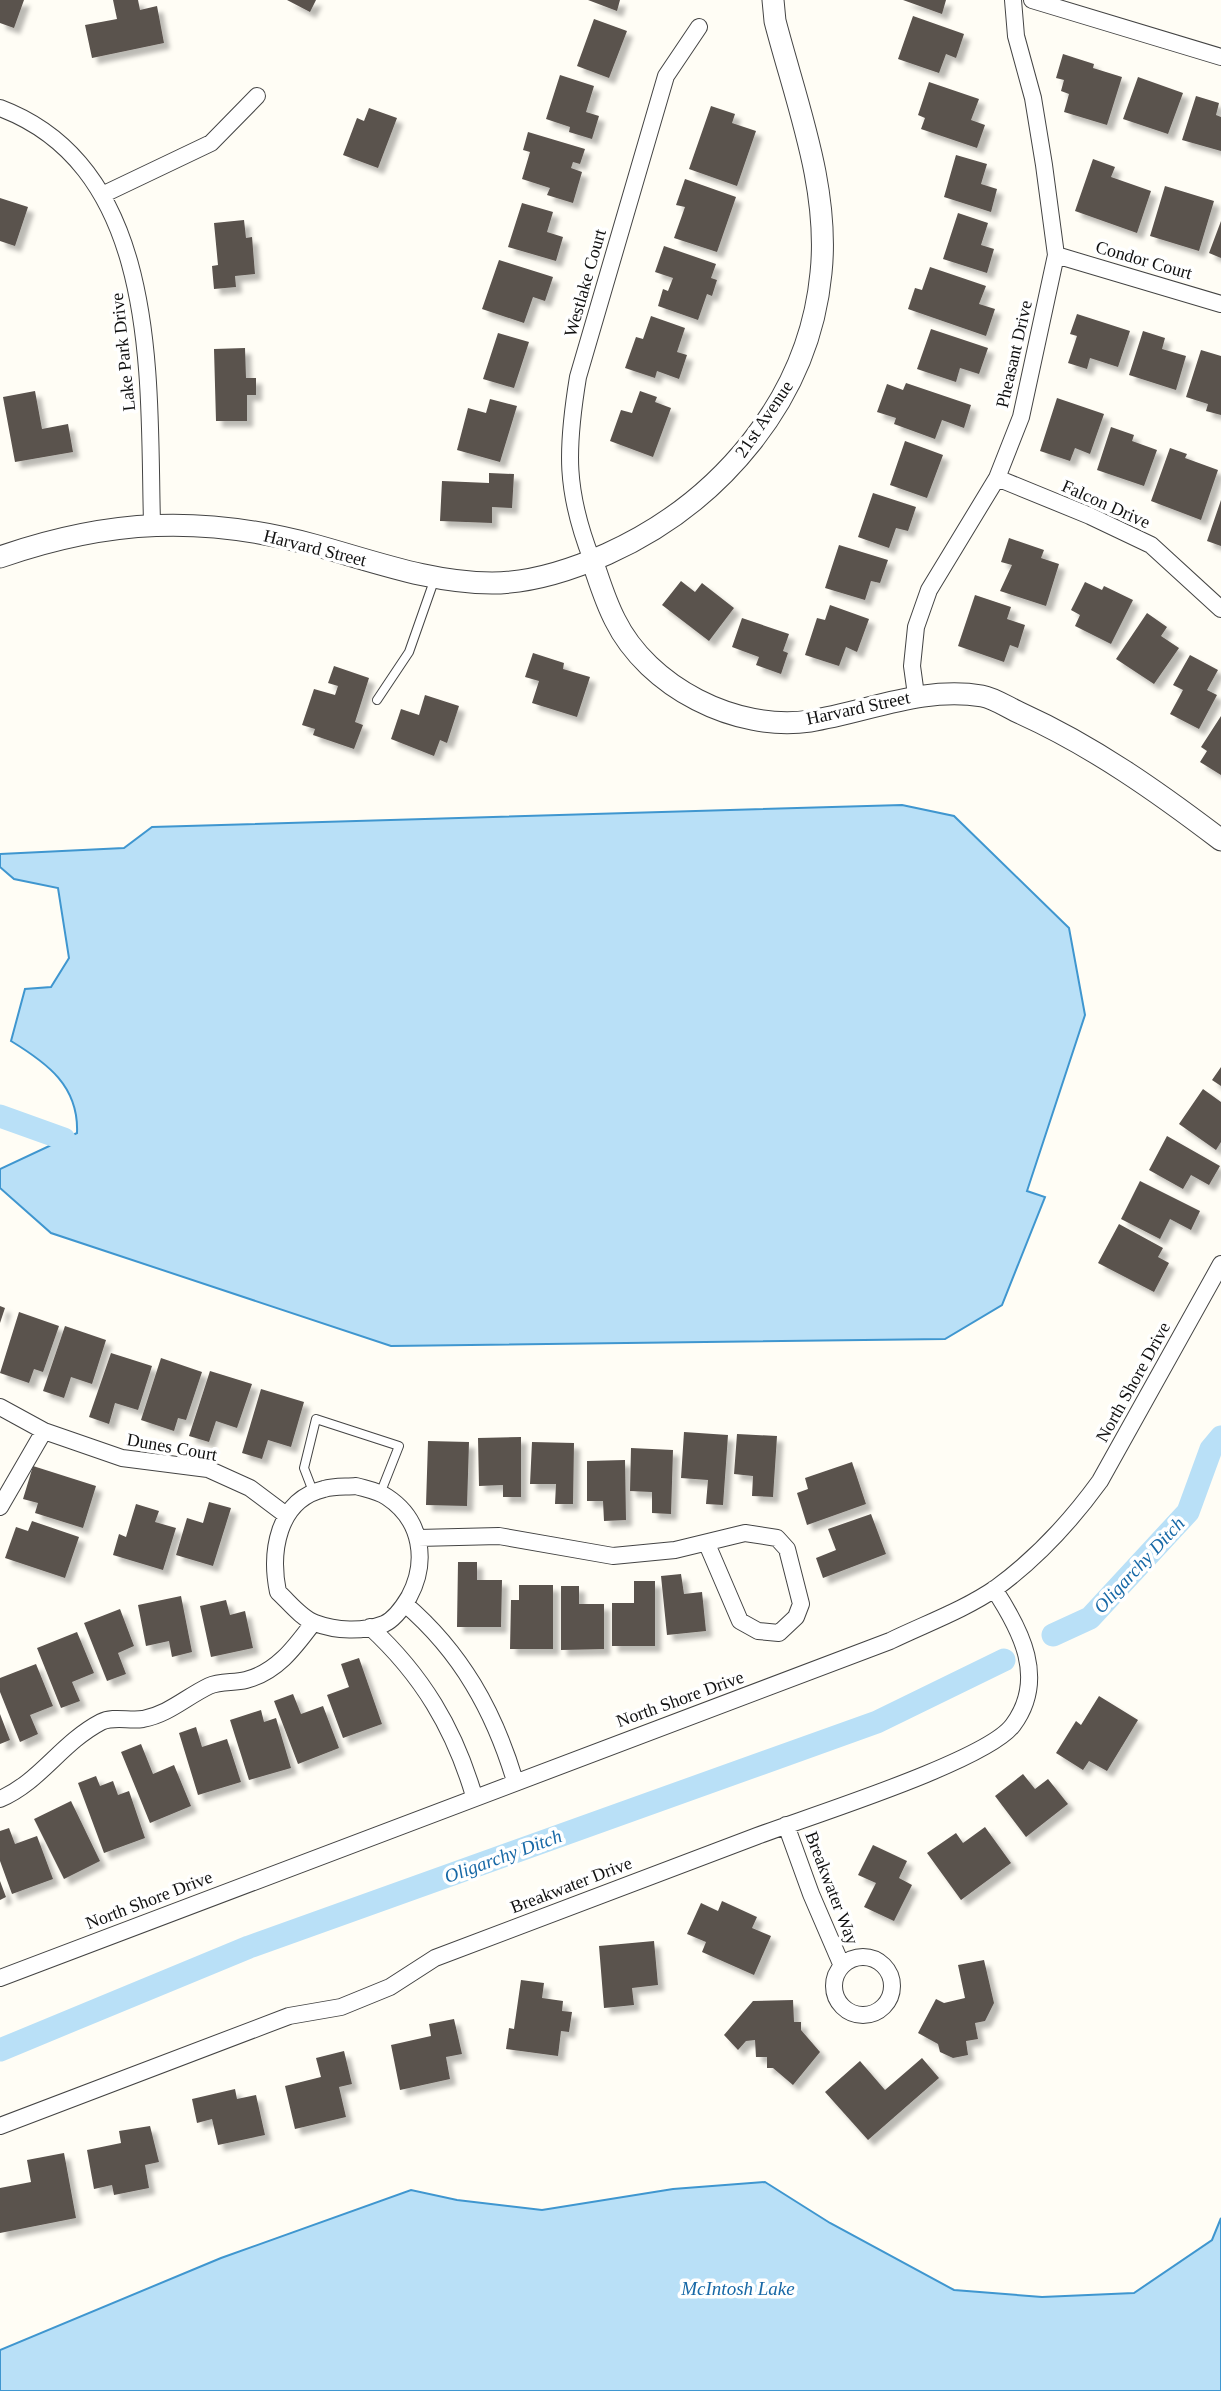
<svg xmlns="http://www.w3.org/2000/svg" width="1221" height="2391" font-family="'Times New Roman',serif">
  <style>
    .water { fill: #b9e0f7; stroke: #3f96cf; stroke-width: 2 }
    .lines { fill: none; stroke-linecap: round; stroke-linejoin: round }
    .canal { stroke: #b9e0f7; stroke-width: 23 }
    .building { fill: #5a524d; filter: url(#shadow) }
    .service-casing { stroke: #444; stroke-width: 10 }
    .minor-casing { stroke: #444; stroke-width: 18 }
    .tertiary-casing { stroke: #444; stroke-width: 23 }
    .service { stroke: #fff; stroke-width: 8 }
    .minor { stroke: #fff; stroke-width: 16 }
    .tertiary { stroke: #fff; stroke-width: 21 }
    .labels { text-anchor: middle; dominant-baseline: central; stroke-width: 7; stroke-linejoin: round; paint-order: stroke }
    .street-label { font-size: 18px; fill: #111; stroke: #fff }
    .water-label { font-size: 19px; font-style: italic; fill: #1768a6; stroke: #fff }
  </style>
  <defs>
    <filter id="shadow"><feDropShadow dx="6" dy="6" stdDeviation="2" flood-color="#0004"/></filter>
  </defs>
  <rect width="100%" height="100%" fill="#fffdf5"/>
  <!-- water -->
  <path class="water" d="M902,805L954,816L1069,928L1085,1015L1027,1191L1045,1197L1002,1305L945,1339L391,1346L51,1233L0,1188V1169L77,1133C79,1086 47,1063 11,1041L25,989L51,987L69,958L58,888L14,879L0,867V854L124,848L152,827Z
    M765,2182L830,2223L954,2290L1042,2297L1134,2293L1212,2240L1221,2218V2391H0V2350L221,2258L411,2190L457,2200L542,2210L673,2189Z"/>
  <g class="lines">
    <!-- canal -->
    <path class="canal" d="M0,1116L64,1139
      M1053,1635L1090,1618L1188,1512L1211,1449L1221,1437
      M0,2050L249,1947L877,1722L1004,1660"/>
  </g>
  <!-- building -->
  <path class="building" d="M0,0H24L14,28L0,23Z
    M113,0H138L140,10L157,6L164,43L92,58L85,25L117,19Z
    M287,0H316L310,12Z
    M588,0H620L617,11Z
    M903,0H946L942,14Z
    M913,16L964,34L956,58L946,54L939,73L898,59Z
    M594,19L627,31L609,78L577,66Z
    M1063,54L1094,64L1093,68L1122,77L1107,125L1064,112L1069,94L1061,91L1064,80L1056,78Z
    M560,75L594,86L586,112L599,116L592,139L569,132L570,127L546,119Z
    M1138,77L1183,93L1168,134L1123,119Z
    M929,82L979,99L971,120L985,125L977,148L921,129L925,118L918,115Z
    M1196,96L1219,103L1216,115L1221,117V151L1182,140Z
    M711,106L735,114L732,123L756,131L737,186L689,169Z
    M369,108L397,118L378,168L343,155L357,118L364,121Z
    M528,132L585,149L580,164L573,162L571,168L582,172L573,203L547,195L550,188L522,179L530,152L523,150Z
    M956,155L987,164L981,184L997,189L991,212L944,197Z
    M1093,159L1115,167L1111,177L1151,191L1137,233L1075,211Z
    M685,179L736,197L717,252L674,238L685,207L676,205Z
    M1165,186L1214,201L1199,251L1150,236Z
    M0,198L28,207L15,246L0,241Z
    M522,203L553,212L547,232L563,237L556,261L508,247Z
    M958,213L988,223L981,245L994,249L987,273L943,259Z
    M244,220L246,238L252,237L255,274L235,276L236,287L214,289L212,266L218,265L214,223Z
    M1221,221V258L1209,253Z
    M664,246L716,264L711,278L717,280L712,296L707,294L698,320L658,306L663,289L668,291L673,278L655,272Z
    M499,260L553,277L545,301L533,297L524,323L482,309Z
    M930,267L986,286L979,304L995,309L986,336L908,309L915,288L922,290Z
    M1077,314L1130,331L1118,367L1090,358L1087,369L1068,363L1077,336L1070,334Z
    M651,316L685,328L677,352L687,355L679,379L657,371L655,378L625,368L636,337L643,339Z
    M931,329L988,348L979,374L960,368L956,382L917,369Z
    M1143,331L1165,338L1162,349L1186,356L1176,390L1129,375Z
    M498,333L529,342L514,388L483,379Z
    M245,348L246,378H256V395H247V421H216L214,349Z
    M1201,350L1221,356V415L1206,411L1208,404L1186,397Z
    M906,383L971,405L964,428L942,420L935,439L894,424L896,418L877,412L887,384L903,390Z
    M35,391L42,429L68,424L73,452L15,462L3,397Z
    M640,391L657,397L655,402L671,408L653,457L610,441L621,410L632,413Z
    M1057,398L1104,414L1090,454L1075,448L1070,461L1040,451Z
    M490,399L517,406L500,462L457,450L468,408L486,413Z
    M1111,427L1134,435L1132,441L1157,450L1144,486L1097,470Z
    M905,441L943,455L927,498L890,485Z
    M1170,448L1187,454L1185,458L1218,470L1201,520L1151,501Z
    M489,473L514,474L512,508L492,507V523L440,521L442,481L489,483Z
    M873,493L916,507L908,531L896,528L889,548L858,537Z
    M1221,500V546L1207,541Z
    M1009,538L1044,550L1041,558L1059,564L1046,606L1000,591L1012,565L1001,562Z
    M839,545L888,560L880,583L871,581L865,600L825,588Z
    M681,581L695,592L702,583L734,608L709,641L662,605Z
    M1085,582L1102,590L1104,586L1133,600L1111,644L1075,626L1080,615L1071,610Z
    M975,595L1011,607L1007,619L1025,625L1018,648L1010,645L1004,662L958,646Z
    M830,605L869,619L857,652L846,647L839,666L805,655L817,618L825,620Z
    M1147,613L1167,627L1161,636L1179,648L1154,684L1116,659Z
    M742,618L789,634L783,651L788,653L781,674L756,665L759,657L732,647Z
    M533,653L564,663L563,669L590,677L577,717L532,703L539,681L525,677Z
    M1190,655L1218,670L1207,690L1217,695L1199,729L1170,714L1183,690L1173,685Z
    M334,666L369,678L355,722L363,725L354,749L313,735L315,729L302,725L314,689L335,695L338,686L328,683Z
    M425,695L459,706L447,743L440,740L434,756L391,739L401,709L419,715Z
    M1221,716V775L1200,762L1207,751L1201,747Z
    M1221,1067V1086L1212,1080Z
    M1203,1089L1221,1102V1142L1216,1150L1179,1124Z
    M1167,1136L1220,1166L1209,1185L1191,1175L1183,1189L1149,1170Z
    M1140,1181L1200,1211L1191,1230L1170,1219L1160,1239L1121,1219Z
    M1119,1224L1163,1248L1158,1257L1169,1263L1154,1292L1098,1263Z
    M0,1306L5,1308L0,1323Z
    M19,1312L59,1326L43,1372L34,1369L29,1383L0,1373Z
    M65,1326L106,1340L92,1384L71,1377L64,1398L43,1391Z
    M111,1353L152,1366L138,1410L115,1403L109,1424L89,1417Z
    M161,1358L202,1372L186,1420L178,1418L174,1431L141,1420Z
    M210,1371L252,1384L237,1428L216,1421L209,1442L189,1436Z
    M261,1389L304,1402L291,1447L268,1440L262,1459L242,1453Z
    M684,1432L728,1435L723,1505L706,1504L708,1480L681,1478Z
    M737,1434L777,1436L773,1497L752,1496L753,1476L734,1474Z
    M521,1437V1497H503V1485L479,1486L478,1438Z
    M428,1441L469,1442L467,1506L426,1505Z
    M532,1442L574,1443L573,1504H555L556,1484H530Z
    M631,1448L673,1450L671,1514L652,1513V1492L630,1491Z
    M625,1460L626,1520L604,1521L603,1501H587V1461Z
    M852,1462L866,1504L807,1525L797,1493L808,1489L805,1478Z
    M33,1466L96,1486L83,1528L35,1513L38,1503L23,1499Z
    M209,1502L231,1508L213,1566L176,1555L187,1518L203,1523Z
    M136,1504L159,1511L155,1522L176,1528L163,1570L113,1555L119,1534L126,1537Z
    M871,1514L886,1554L823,1578L816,1558L836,1550L828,1529Z
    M32,1521L79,1537L65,1578L5,1558L16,1527L28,1531Z
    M458,1562H477V1580H502L501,1627H457Z
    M681,1574L684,1594L702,1592L706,1631L667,1635L661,1576Z
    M634,1581H655V1646H612V1603H634Z
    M519,1585H553V1649H510L511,1600H519Z
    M561,1586H579V1604H604V1649L561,1650Z
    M181,1596L192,1652L172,1657L169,1641L146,1646L138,1605Z
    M226,1600L230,1615L245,1611L253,1648L211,1657L200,1606Z
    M120,1609L134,1646L118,1653L126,1674L107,1681L84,1623Z
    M77,1632L94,1673L72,1682L80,1701L61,1708L37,1648Z
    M359,1658L382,1724L343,1738L327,1695L349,1687L341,1664Z
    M36,1664L53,1706L30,1715L38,1734L20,1742L0,1692V1678Z
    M293,1694L301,1714L323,1706L339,1748L298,1764L274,1701Z
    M1099,1696L1138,1720L1107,1771L1089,1761L1083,1770L1056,1753L1076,1721L1081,1725Z
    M261,1710L264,1722L276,1718L291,1768L249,1780L230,1720Z
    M0,1714L10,1740L0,1744Z
    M196,1727L202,1747L227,1739L241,1782L198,1795L179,1733Z
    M141,1744L153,1774L174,1765L191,1806L150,1823L121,1752Z
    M1023,1774L1035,1789L1048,1779L1068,1804L1026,1837L995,1796Z
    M96,1776L100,1786L113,1781L118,1795L129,1791L145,1838L104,1853L78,1783Z
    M71,1801L100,1861L64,1879L34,1819Z
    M985,1827L1011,1863L961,1900L927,1853L956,1833L963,1843Z
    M9,1828L15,1844L37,1836L53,1879L12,1894L0,1861V1831Z
    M873,1845L907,1861L899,1878L912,1885L894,1921L864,1907L876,1883L858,1875Z
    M0,1881L6,1897L0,1900Z
    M722,1901L757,1917L752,1928L771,1936L754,1975L702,1952L706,1942L687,1934L701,1903L718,1911Z
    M654,1941L658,1985L632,1988L634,2005L604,2008L599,1946Z
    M984,1960L994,2003L985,2021L975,2023L978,2039L966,2041L968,2055L953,2058L940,2052L938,2044L918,2033L936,1999L944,2003L965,1998L958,1965Z
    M521,1980L544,1983L542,1998L563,2001L562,2011L572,2012L569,2032L561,2031L558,2056L506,2049L509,2028L514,2029Z
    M793,2000L794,2022H801V2030L820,2052L793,2085L773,2068H767V2057H756L755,2040L746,2041L738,2050L724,2035L753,2001Z
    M454,2019L462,2054L446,2057L450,2079L400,2090L391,2045L431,2036L429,2024Z
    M344,2051L352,2084L339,2087L346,2117L295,2129L285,2086L321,2077L316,2058Z
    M922,2058L939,2078L868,2140L825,2092L860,2061L885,2090Z
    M235,2089L237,2099L256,2095L265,2135L218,2145L212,2119L197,2123L192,2099Z
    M150,2126L159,2162L145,2165L149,2188L114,2195L112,2185L94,2189L87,2150L121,2143L119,2131Z
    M64,2153L76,2218L0,2233V2188L31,2182L27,2160Z"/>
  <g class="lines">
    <defs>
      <path id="service" d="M377,700L409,652L435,578
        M314,1494L304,1468L316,1419L399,1446L380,1494"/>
      <path id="minor" d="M1032,0L1221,57
        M0,108C162,169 148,382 152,523
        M102,195L211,143L257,96
        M1056,255L1221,304
        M997,478L1090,516L1151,545L1221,609
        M592,560C565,491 566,450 578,377L666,76L699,27
        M916,695L912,666L916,627L929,590L997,478L1021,417L1056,255L1044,165L1033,98L1016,36L1013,0
        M0,1407L44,1431L122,1458L208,1469L250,1488L286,1515
        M356,1486C366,1489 378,1491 387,1497C422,1520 428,1562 409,1597C403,1607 395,1619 384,1624C363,1632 336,1631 315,1623C301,1618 289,1602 278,1592C270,1553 277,1500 324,1489C334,1486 346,1487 356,1486Z
        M0,1507L44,1431
        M418,1538L499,1536L613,1556L675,1550L745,1533L777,1538L787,1549L801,1604L796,1617L779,1633L758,1631L740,1621L707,1544
        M405,1604C461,1652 494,1711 515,1781
        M370,1627C422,1675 454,1728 474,1796
        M0,1799C40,1782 61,1743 101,1722C113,1716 129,1721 143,1719C169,1714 186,1697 209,1686C220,1681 234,1683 246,1680C277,1672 295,1647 313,1623
        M786,1825L811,1894L842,1966
        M834 1986a29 29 0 1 1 58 0a29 29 0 1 1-58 0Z
        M0,1978L890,1641C925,1624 964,1610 996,1588C1037,1558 1071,1521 1100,1481L1221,1264
        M0,2126L289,2016L341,2007L390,1987L435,1958C542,1917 649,1876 757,1836C807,1817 987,1761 1013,1725C1047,1679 1021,1630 994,1589"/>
      <path id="tertiary" d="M0,557C109,519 202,515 314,545C373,561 431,583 492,583C531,583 571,570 607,554C720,503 809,399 821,273C830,188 796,102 775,21L773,0
        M592,560C599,580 605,601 615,620C648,687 736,732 810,721C868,712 922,686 982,696C994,698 1009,708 1020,713C1093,746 1158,792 1221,840"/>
    </defs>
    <!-- service casing -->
    <use href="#service" class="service-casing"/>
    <!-- minor casing -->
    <use href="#minor" class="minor-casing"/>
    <!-- tertiary casing -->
    <use href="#tertiary" class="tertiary-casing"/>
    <!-- service -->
    <use href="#service" class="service"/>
    <!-- minor -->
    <use href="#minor" class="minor"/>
    <!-- tertiary -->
    <use href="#tertiary" class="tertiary"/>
  </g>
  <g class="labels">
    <!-- street labels -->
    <g class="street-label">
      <text transform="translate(1144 260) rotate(16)">Condor Court</text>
      <text transform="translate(585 283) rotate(-74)">Westlake Court</text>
      <text transform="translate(123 352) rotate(-96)">Lake Park Drive</text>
      <text transform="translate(1014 354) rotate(-77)">Pheasant Drive</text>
      <text transform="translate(764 419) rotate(-56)">21st Avenue</text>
      <text transform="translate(1106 504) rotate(24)">Falcon Drive</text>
      <text transform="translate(315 548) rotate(14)">Harvard Street</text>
      <text transform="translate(858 708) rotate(-12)">Harvard Street</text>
      <text transform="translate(1133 1382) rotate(-61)">North Shore Drive</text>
      <text transform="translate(172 1447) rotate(10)">Dunes Court</text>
      <text transform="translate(680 1699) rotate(-20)">North Shore Drive</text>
      <text transform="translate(571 1885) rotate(-21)">Breakwater Drive</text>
      <text transform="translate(832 1888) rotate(69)">Breakwater Way</text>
      <text transform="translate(149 1900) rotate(-21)">North Shore Drive</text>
    </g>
    <!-- water labels -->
    <g class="water-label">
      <text transform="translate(1139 1565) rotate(-47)">Oligarchy Ditch</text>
      <text transform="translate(503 1856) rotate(-20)">Oligarchy Ditch</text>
      <text x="738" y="2288">McIntosh Lake</text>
    </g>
  </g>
</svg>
